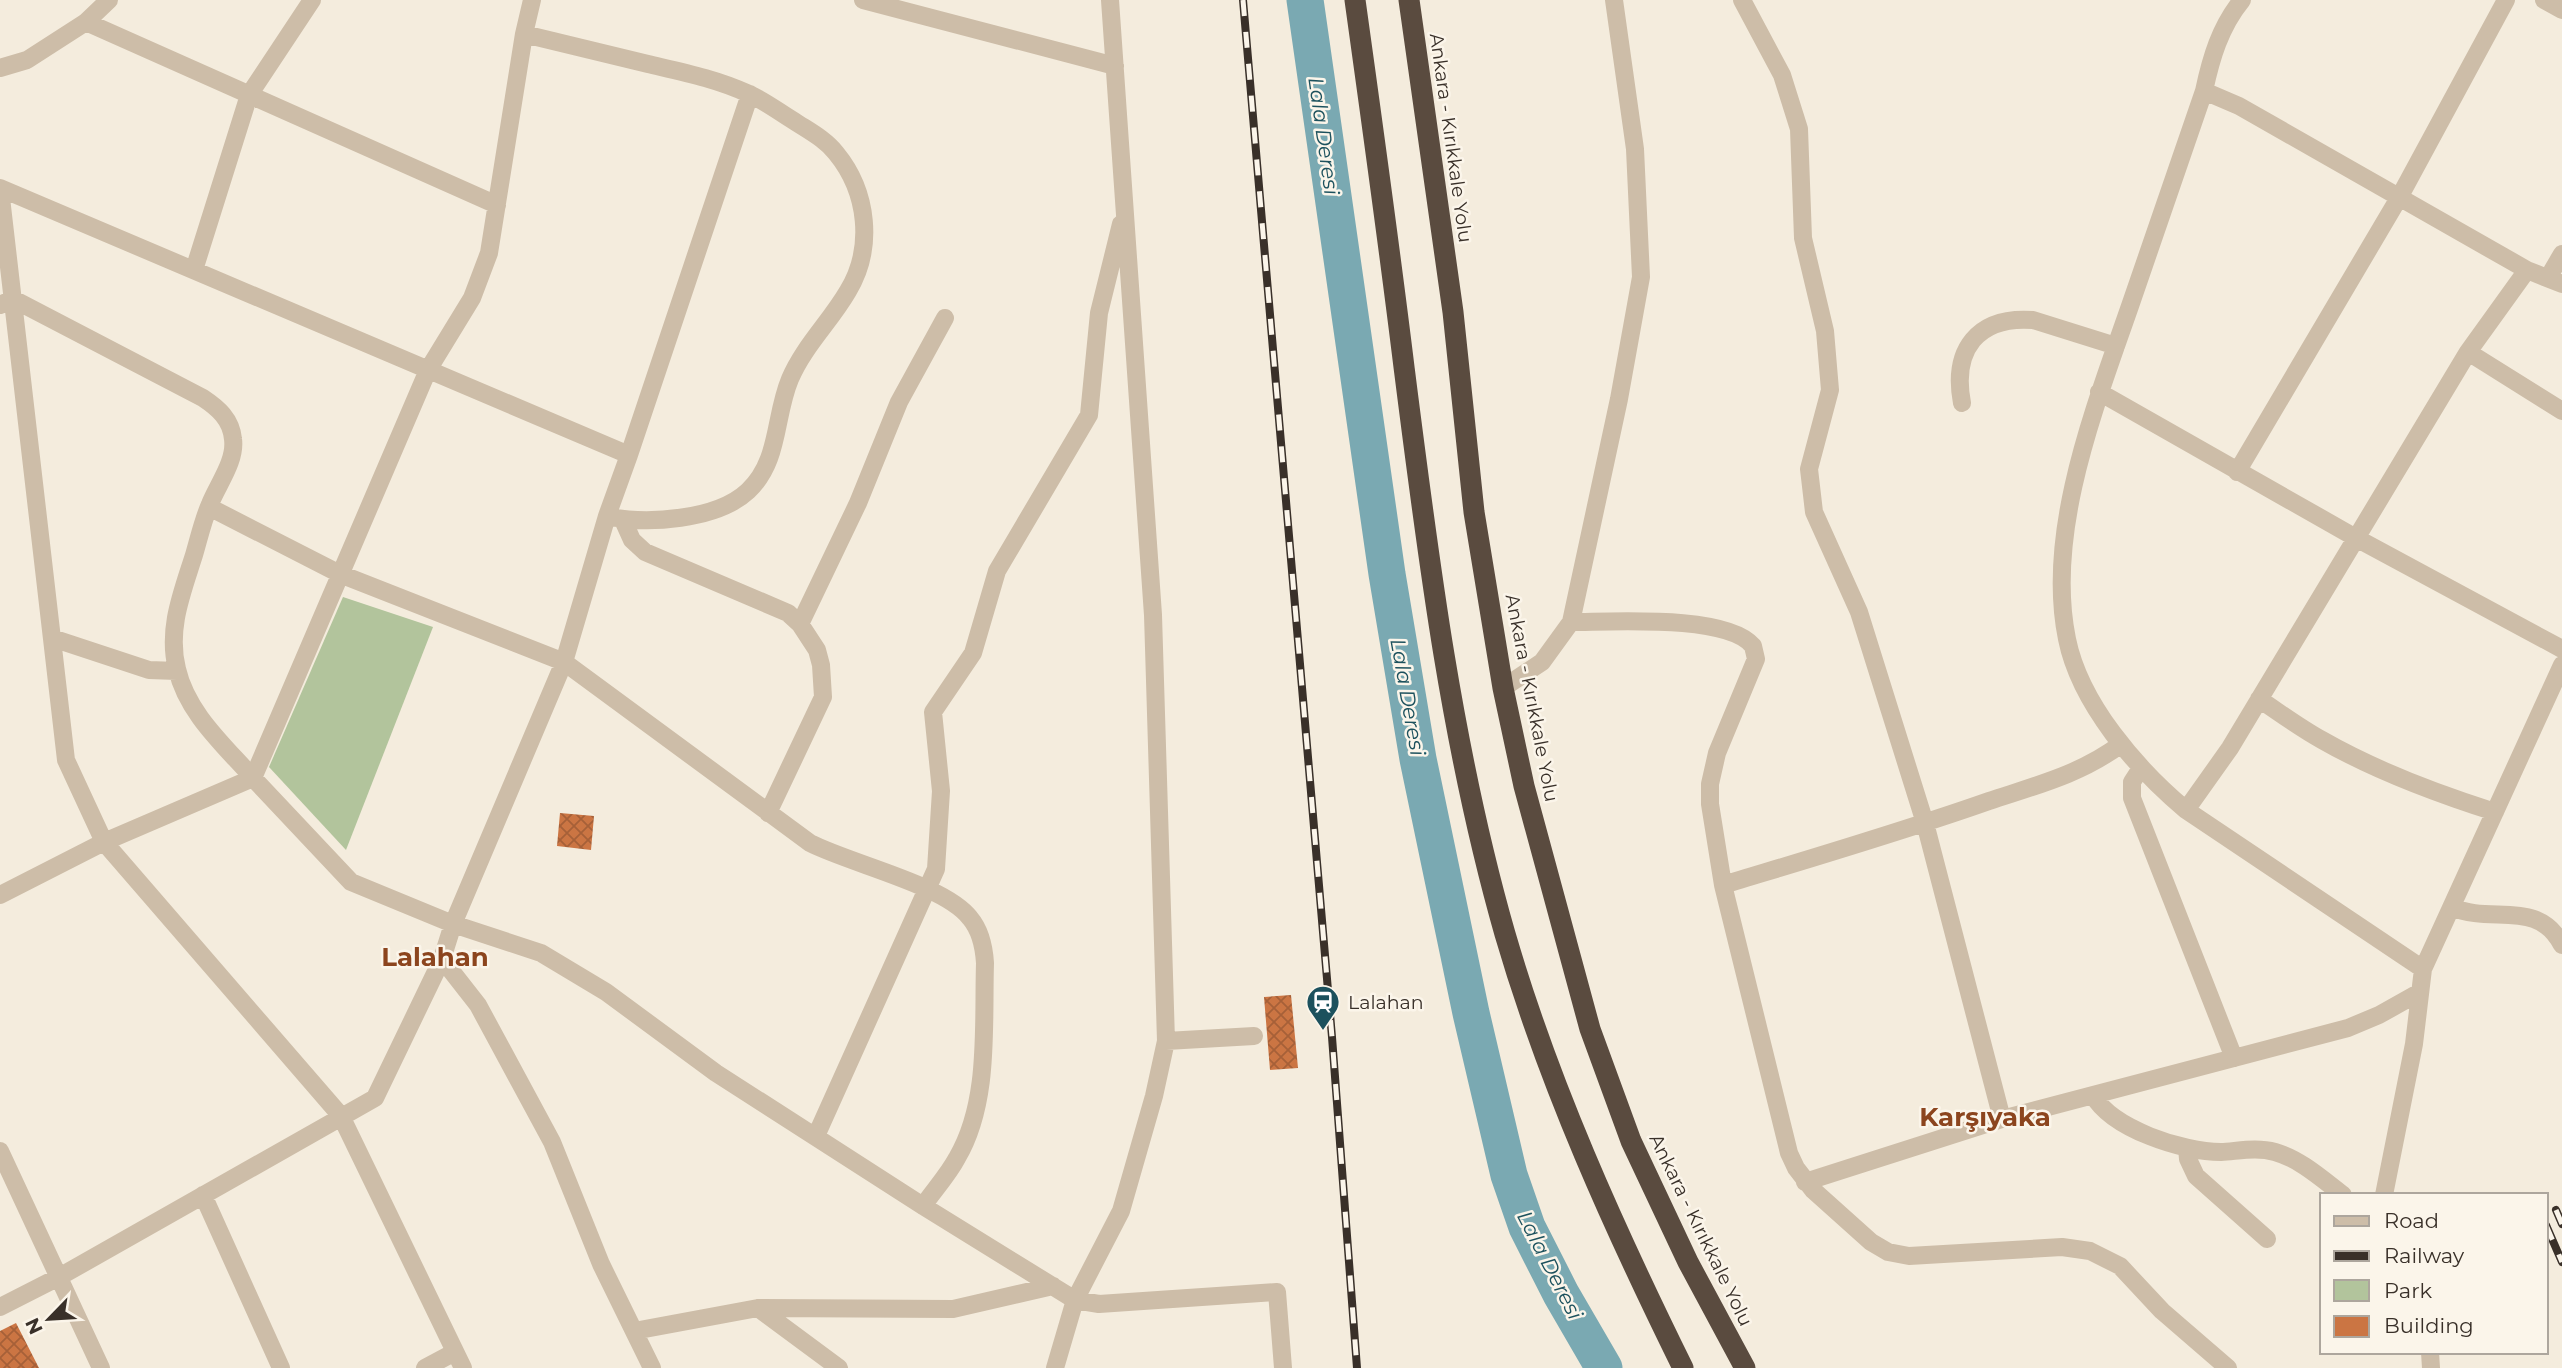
<svg xmlns="http://www.w3.org/2000/svg" width="2562" height="1368" font-family="Montserrat,sans-serif">
  <style>
    .green { fill: #b2c49c }
    .lines { fill: none; stroke-linecap: round; stroke-linejoin: round }
    .river { stroke: #7aa9b2; stroke-width: 37 }
    .building { fill: url(#building-cross-hatch) }
    .minor { stroke: #cdbda8; stroke-width: 18 }
    .highway { stroke: #5a4b3f; stroke-width: 21 }
    .rail-casing { stroke: #393029; stroke-width: 8 }
    .rail { stroke: #fbf5ea; stroke-width: 5; stroke-dasharray: 16; stroke-linecap: butt }
    .labels { text-anchor: middle; dominant-baseline: central; stroke-width: 5; stroke-linejoin: round; paint-order: stroke }
    .street-label { font-size: 19px; fill: #393029; stroke: #fbf5ea }
    .poi-label { font-size: 19px; fill: #393029; stroke: #fbf5ea; text-anchor: start }
    .water-label { font-size: 21px; font-style: italic; fill: #1c515d; stroke: #fbf5ea }
    .district-label { font-size: 26px; font-weight: bold; fill: #8c451e; stroke: #fbf5ea }
  </style>
  <defs>
    <pattern id="building-cross-hatch" width="8" height="8" patternUnits="userSpaceOnUse" patternTransform="scale(1.75)"><rect width="8" height="8" fill="#cb7543"/><path d="M0 0l8 8M0 8l8-8" fill="none" stroke="#a66038"/></pattern>
  </defs>
  <rect width="100%" height="100%" fill="#f4ecdd"/>
  <!-- green -->
  <path class="green" d="M343,597L433,627L346,850L269,767Z"/>
  <g class="lines">
    <!-- river -->
    <path class="river" d="M1305,0L1387,574L1418,759L1471,1013L1509,1175L1527,1227L1561,1294L1604,1368"/>
  </g>
  <!-- building -->
  <path class="building" d="M560,813L594,816L591,850L557,846Z
    M1291,995L1298,1068L1270,1070L1264,997Z
    M16,1323L39,1368H0V1331Z"/>
  <g class="lines">
    <!-- minor -->
    <path class="minor" d="M863,0L1115,66
      M1742,0L1782,75L1799,129L1803,238L1825,331L1830,390L1809,469L1814,512L1859,612L1925,823L2002,1119
      M2242,0C2220,27 2211,58 2204,91C2179,163 2154,235 2130,306C2095,407 2045,532 2067,639C2080,704 2137,769 2186,810L2423,969
      M2544,0L2562,10
      M86,22L497,205
      M524,34C565,44 606,54 648,64C682,72 717,79 749,94C765,101 779,112 794,121C809,131 825,139 836,153C868,192 874,248 848,291C830,322 804,346 790,379C774,417 780,461 748,491C717,520 646,525 607,516
      M0,68L27,60L86,22L109,0
      M2204,91L2239,106L2527,270L2562,284
      M0,188L629,455
      M0,189L66,760L104,842L341,1116L463,1368
      M194,270L249,95L312,0
      M2548,278L2562,254
      M0,305L13,299L203,398C218,408 231,419 233,439C236,461 218,484 210,504C203,520 199,538 194,555C182,593 167,629 177,669C187,713 224,745 253,778L428,370L472,298L489,253L524,34L532,0
      M2468,352L2562,411
      M2099,392L2356,538L2562,649
      M1962,403C1952,350 1977,316 2033,320L2116,346
      M2237,472L2400,196L2506,0
      M209,507L340,574L564,662L810,843C851,864 945,885 970,918C981,931 984,947 985,963C983,1026 990,1102 957,1158C948,1175 934,1190 923,1206
      M623,520L632,540L645,552L788,613L800,624L817,650L821,665L823,697L768,813
      M1571,622C1611,622 1727,614 1753,646L1756,659L1717,753L1710,784V804L1723,885L1789,1153L1796,1168L1813,1190L1871,1242L1888,1252L1909,1256L2062,1247L2090,1251L2120,1266L2162,1311L2228,1368
      M800,624L858,503L899,402L945,318
      M52,638L149,670L177,671
      M1503,688L1542,662L1571,622L1619,399L1641,277L1635,149L1614,0
      M2259,699C2280,713 2300,728 2322,740C2376,771 2435,793 2495,812
      M2141,768L2132,782V798L2234,1058
      M2186,810L2230,748L2468,352L2527,270
      M1723,885C1812,858 1901,832 1989,801C2034,786 2082,774 2121,744
      M0,895L104,842L253,778L351,882L453,924L541,953L606,992L716,1073L923,1206L1075,1300L1099,1304L1277,1292L1283,1368
      M2452,907C2491,925 2538,898 2562,945
      M442,959L478,1005L552,1142L601,1264L652,1368
      M1166,1041L1254,1036
      M2093,1095C2112,1129 2183,1152 2221,1152C2239,1151 2257,1147 2275,1152C2300,1159 2322,1179 2343,1195
      M816,1136L936,869L941,791L933,712L973,653L997,571L1089,415L1099,313L1121,224
      M2187,1148L2188,1159L2196,1176L2267,1239
      M0,1151L101,1368
      M1805,1182L2002,1119L2348,1028L2379,1015L2420,992
      M203,1195L281,1368
      M2384,1195L2414,1044L2423,969L2562,665
      M0,1307L59,1277L375,1098L442,959L453,924L564,662L607,516L629,455L750,94
      M758,1308L839,1368
      M634,1331L758,1308L953,1309L1053,1286
      M2430,1352L2431,1368
      M425,1368L455,1352
      M1055,1368L1075,1300L1121,1211L1154,1096L1166,1041L1153,615L1110,0"/>
    <!-- highway -->
    <path class="highway" d="M1355,0C1372,122 1389,244 1404,367C1428,557 1452,749 1505,934C1549,1085 1614,1228 1683,1368
      M1409,0L1453,312L1474,512L1503,688L1524,786L1590,1029L1631,1141L1688,1262L1745,1368"/>
    <defs>
      <path id="rail" d="M1243,0L1332,1037L1357,1368
        M2556,1210L2562,1224
        M2546,1225L2562,1262"/>
    </defs>
    <!-- rail casing -->
    <use href="#rail" class="rail-casing"/>
    <!-- rail -->
    <use href="#rail" class="rail"/>
  </g>
  <!-- icons -->
  <defs>
    <symbol id="station-pin" viewBox="-11 -11 22 30"><path d="M0 17L-7.5 6A9.5 9.5 0 1 1 7.5 6Z" fill="#1c515d" stroke="#fbf5ea"/><path d="M-3-6H3Q5-6 5-4V2Q5 4 3 4L4.5 6H3L1.5 4h-3L-3 6H-4.5L-3 4Q-5 4-5 2V-4Q-5-6-3-6ZM-3.5-4v3h7v-3ZM-3.5 1v1.5H-2V1ZM2 1v1.5H3.5V1Z" fill="#fff"/></symbol>
  </defs>
  <g fill-rule="evenodd">
    <use href="#station-pin" x="1304" y="983" width="38" height="52"/>
  </g>
  <g class="labels">
    <!-- street labels -->
    <g class="street-label">
      <text transform="translate(1451 138) rotate(82)">Ankara - Kırıkkale Yolu</text>
      <text transform="translate(1532 698) rotate(79)">Ankara - Kırıkkale Yolu</text>
      <text transform="translate(1701 1230) rotate(64)">Ankara - Kırıkkale Yolu</text>
    </g>
    <!-- poi labels -->
    <g class="poi-label">
      <text x="1348" y="1002">Lalahan</text>
    </g>
    <!-- water labels -->
    <g class="water-label">
      <text transform="translate(1324 136) rotate(82)">Lala Deresi</text>
      <text transform="translate(1408 697) rotate(80)">Lala Deresi</text>
      <text transform="translate(1550 1265) rotate(63)">Lala Deresi</text>
    </g>
    <!-- district labels -->
    <g class="district-label">
      <text x="435" y="957">Lalahan</text>
      <text x="1985" y="1117">Karşıyaka</text>
    </g>
  </g>
  <!-- legend -->
  <rect x="2320" y="1193" width="228" height="161" fill="#fbf5ea" stroke="#ada69d" stroke-width="2"/>
  <rect x="2334" y="1216" width="35" height="10" fill="#cdbda8" stroke="#ada69d" stroke-width="2"/>
  <text x="2384" y="1228" font-size="21" fill="#393029">Road</text>
  <rect x="2334" y="1251" width="35" height="10" fill="#393029" stroke="#ada69d" stroke-width="2"/>
  <text x="2384" y="1263" font-size="21" fill="#393029">Railway</text>
  <rect x="2334" y="1280" width="35" height="21" fill="#b2c49c" stroke="#ada69d" stroke-width="2"/>
  <text x="2384" y="1298" font-size="21" fill="#393029">Park</text>
  <rect x="2334" y="1316" width="35" height="21" fill="#cb7543" stroke="#ada69d" stroke-width="2"/>
  <text x="2384" y="1333" font-size="21" fill="#393029">Building</text>
  <!-- north arrow -->
  <g transform="translate(49 1319) rotate(245)" stroke="#fbf5ea" stroke-width="5" paint-order="stroke">
  <path d="M0-5L12 26L0 18L-12 26Z" fill="#393029"/>
  <text y="-10" font-size="19" font-weight="bold" text-anchor="middle" fill="#393029">N</text>
  </g>
</svg>
